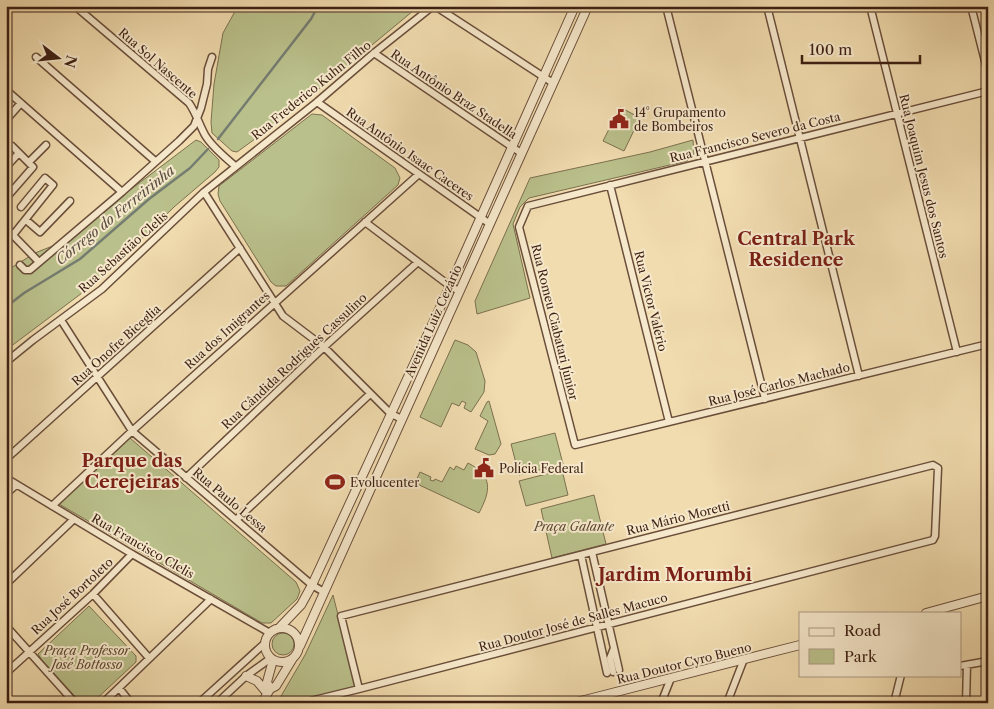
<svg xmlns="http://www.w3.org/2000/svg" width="994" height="709" font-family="'Libre Caslon Text',serif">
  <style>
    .green { fill: #bac08b; stroke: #7c704f }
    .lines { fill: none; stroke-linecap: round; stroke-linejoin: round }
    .stream { stroke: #757c71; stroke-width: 2.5 }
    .minor-casing { stroke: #6a4e3a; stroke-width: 9 }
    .tertiary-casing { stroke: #6a4e3a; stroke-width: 10 }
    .minor { stroke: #f6e8cb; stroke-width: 6 }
    .tertiary { stroke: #f6e8cb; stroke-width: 8 }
    .labels { text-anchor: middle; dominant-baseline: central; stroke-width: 4; stroke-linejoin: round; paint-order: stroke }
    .street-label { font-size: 12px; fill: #3d1f13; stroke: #f6e8cb }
    .poi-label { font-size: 12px; fill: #3d1f13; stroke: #f6e8cb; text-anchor: start }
    .park-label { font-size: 12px; font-style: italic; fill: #5c4731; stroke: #f6e8cb }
    .water-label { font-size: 14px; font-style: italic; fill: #594e42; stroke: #f6e8cb }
    .district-label { font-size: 18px; font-weight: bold; fill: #7a1f14; stroke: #f6e8cb }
  </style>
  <rect width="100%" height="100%" fill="#f1dcaf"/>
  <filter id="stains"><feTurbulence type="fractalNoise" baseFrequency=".004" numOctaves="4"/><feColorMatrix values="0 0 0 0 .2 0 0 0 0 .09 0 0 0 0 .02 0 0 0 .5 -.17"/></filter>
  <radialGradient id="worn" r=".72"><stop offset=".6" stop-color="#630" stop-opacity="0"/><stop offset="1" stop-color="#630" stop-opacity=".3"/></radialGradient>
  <!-- green -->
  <path class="green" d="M238,6H419L284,118L237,152L232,151L212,133L211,122L214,84L223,33Z
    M620,107L640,118L624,151L603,141Z
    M312,114L322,115L395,168L400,178L398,185L286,286H276L271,282L220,201L218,194L219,186Z
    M196,140L201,142L219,160V167L215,172L174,207L117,263L90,287L6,350V271L35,253L60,243Z
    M693,140L694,154L687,161L529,198L520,207L513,224L530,298L477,314L475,301L530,178L650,152Z
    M455,340L468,345L476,352L485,381L484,392L471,412L464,408L466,403L462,401L459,406L452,403L441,427L420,417Z
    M489,401L501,444L495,454L489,455L475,449L488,421L480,416L487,402Z
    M555,433L563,464L519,475L511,444Z
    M130,438L296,582L300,591L297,599L271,623H262L59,504Z
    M468,463C493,476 491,490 479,513L415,483L420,472L431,477L430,480L434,481L435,479L442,482L450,467L454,470L456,466L464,470Z
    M562,470L568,495L526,506L519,481Z
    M594,495L606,544L552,558L541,509Z
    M333,595L356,686L305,700V703H277L305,655Z
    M89,606L136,656V662L92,703H81L41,659L38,654Z
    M272 644a11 11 0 1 1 22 0a11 11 0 1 1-22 0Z"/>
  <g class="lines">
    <!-- stream -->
    <path class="stream" d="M218,139L311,19L318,6
      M6,307L24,293L80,259L149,199L190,168L208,149"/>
    <defs>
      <path id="minor" d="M75,6L189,103C196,113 199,124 205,135C212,147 225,157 235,166
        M435,6L553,83
        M666,6L765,399
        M767,6L859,376
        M870,6L957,352
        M971,6L988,73
        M374,53L521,153
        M36,57L155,161
        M6,90L122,192
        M988,91L528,206L519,227L575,445L988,344
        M317,102L490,224
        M6,120L21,103
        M6,151L12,146L33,167L6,198
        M29,162L46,145
        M6,167L19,153
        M610,185L669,422
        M204,192L283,316L324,347L391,414L402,419
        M26,220L40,232L70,201
        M365,222L450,286L459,291
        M6,228L39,262
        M13,235L53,185L45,178L21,207
        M20,265L25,270H30L122,192L179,141L194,126L201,108L207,84L208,69L212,57
        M61,320L132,431L312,585L324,592
        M6,362L33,340L102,289L204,192L317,102L374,53L433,6
        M6,459L240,248
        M6,478L132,554L270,633
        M186,478L324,347L418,262
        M6,494L16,485
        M52,506L132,431L419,174
        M236,520L370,394
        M592,552L614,648L610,658L613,672
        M581,555L607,673
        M6,584L74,519
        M93,594L149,658
        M6,626L75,703
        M614,648L619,670
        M960,666L988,661
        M6,673L93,594L132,554
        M119,688L131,703
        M306,702L359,689L933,540L935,536L938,468L933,465L341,616L359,689
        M103,703L211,599
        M199,703L265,643
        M217,703L246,676L271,658
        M661,703L671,678
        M727,703L744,659
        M894,703L901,675
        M966,703L967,665"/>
      <path id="tertiary" d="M926,613L988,596
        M280,627L301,605L312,585L450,286L575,6
        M265 645a17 17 0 1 1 34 0a17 17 0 1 1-34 0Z
        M300,646L588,6
        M246,676L257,681L267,693
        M270,689L267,682L273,660
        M262,703L270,689L276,686L293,658
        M573,703L800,645"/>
    </defs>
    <!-- minor casing -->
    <use href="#minor" class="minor-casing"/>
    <!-- tertiary casing -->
    <use href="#tertiary" class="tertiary-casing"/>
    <!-- minor -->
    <use href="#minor" class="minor"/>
    <!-- tertiary -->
    <use href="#tertiary" class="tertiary"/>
  </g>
  <!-- icons -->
  <defs>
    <symbol id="civic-bare" viewBox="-9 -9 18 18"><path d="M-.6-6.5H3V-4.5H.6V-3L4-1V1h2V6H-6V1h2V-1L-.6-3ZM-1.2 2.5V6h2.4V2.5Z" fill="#8f2418" stroke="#f6e8cb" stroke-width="2.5" paint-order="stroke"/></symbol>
    <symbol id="stadium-bare" viewBox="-9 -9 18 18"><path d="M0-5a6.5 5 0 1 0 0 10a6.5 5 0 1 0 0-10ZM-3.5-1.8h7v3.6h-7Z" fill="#8f2418" stroke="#f6e8cb" stroke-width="2.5" paint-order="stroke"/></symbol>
  </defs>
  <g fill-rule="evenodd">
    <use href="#civic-bare" x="605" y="105" width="28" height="28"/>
    <use href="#civic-bare" x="470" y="454" width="28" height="28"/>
    <use href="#stadium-bare" x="321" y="468" width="28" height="28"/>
  </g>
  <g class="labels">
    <!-- street labels -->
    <g class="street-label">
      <text transform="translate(158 63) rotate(41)">Rua Sol Nascente</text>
      <text transform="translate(311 90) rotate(-39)">Rua Frederico Kuhn Filho</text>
      <text transform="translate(454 94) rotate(34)">Rua Antônio Braz Stadella</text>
      <text transform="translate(755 137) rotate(-14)">Rua Francisco Severo da Costa</text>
      <text transform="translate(410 154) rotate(35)">Rua Antônio Isaac Caceres</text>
      <text transform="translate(924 176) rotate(76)">Rua Joaquim Jesus dos Santos</text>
      <text transform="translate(123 252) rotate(-42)">Rua Sebastião Clelis</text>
      <text transform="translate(651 301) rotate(76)">Rua Victor Valério</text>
      <text transform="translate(433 321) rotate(-66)">Avenida Luiz Cezário</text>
      <text transform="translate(555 322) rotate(76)">Rua Romeu Ciabatari Júnior</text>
      <text transform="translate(227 330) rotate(-42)">Rua dos Imigrantes</text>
      <text transform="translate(116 345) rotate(-42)">Rua Onofre Biceglia</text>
      <text transform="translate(294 361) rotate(-43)">Rua Cândida Rodrigues Cassulino</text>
      <text transform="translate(779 384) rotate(-14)">Rua José Carlos Machado</text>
      <text transform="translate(230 500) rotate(40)">Rua Paulo Lessa</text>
      <text transform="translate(678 518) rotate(-14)">Rua Mário Moretti</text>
      <text transform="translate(143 546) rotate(30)">Rua Francisco Clelis</text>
      <text transform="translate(72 596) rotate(-43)">Rua José Bortoleto</text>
      <text transform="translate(573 622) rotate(-15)">Rua Doutor José de Salles Macuco</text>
      <text transform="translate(684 663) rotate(-14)">Rua Doutor Cyro Bueno</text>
    </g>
    <!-- poi labels -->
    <g class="poi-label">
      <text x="634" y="112">14° Grupamento<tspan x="634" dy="14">de Bombeiros</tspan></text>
      <text x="499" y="468">Polícia Federal</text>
      <text x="350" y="482">Evolucenter</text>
    </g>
    <!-- park labels -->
    <g class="park-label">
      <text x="574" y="526">Praça Galante</text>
      <text x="87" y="650">Praça Professor<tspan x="87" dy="14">José Bottosso</tspan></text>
    </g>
    <!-- water labels -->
    <g class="water-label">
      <text transform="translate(115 215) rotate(-39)">Córrego do Ferreirinha</text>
    </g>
    <!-- district labels -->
    <g class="district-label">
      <text x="796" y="239">Central Park<tspan x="796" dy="21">Residence</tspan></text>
      <text x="132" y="461">Parque das<tspan x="132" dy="21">Cerejeiras</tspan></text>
      <text x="675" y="575">Jardim Morumbi</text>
    </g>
  </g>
  <!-- margin -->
  <rect width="994" height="709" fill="none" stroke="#f1dcaf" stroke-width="25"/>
  <rect x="8" y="8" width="979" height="694" fill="none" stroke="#3d1f13" stroke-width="2.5"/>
  <rect x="12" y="12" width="969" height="684" fill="none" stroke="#3d1f13"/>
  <!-- legend -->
  <rect x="799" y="612" width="162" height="65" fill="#f6e8cb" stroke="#ac9881"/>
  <rect x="809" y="628" width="25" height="8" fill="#f6e8cb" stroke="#ac9881"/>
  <text x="844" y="636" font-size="15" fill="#3d1f13">Road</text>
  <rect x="809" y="649" width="25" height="15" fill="#bac08b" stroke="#ac9881"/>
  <text x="844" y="662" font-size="15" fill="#3d1f13">Park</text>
  <!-- north arrow -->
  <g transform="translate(58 58) rotate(106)" stroke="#f6e8cb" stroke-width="4" paint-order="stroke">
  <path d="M0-4L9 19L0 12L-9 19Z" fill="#3d1f13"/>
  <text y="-8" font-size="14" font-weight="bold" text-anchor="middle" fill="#3d1f13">N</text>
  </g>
  <!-- scale -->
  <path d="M802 55v8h118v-8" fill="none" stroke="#3d1f13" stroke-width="2.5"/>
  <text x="809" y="55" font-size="15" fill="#3d1f13" stroke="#f6e8cb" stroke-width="4" paint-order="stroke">100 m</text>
  <rect width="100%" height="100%" filter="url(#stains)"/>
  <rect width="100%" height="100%" fill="url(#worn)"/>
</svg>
